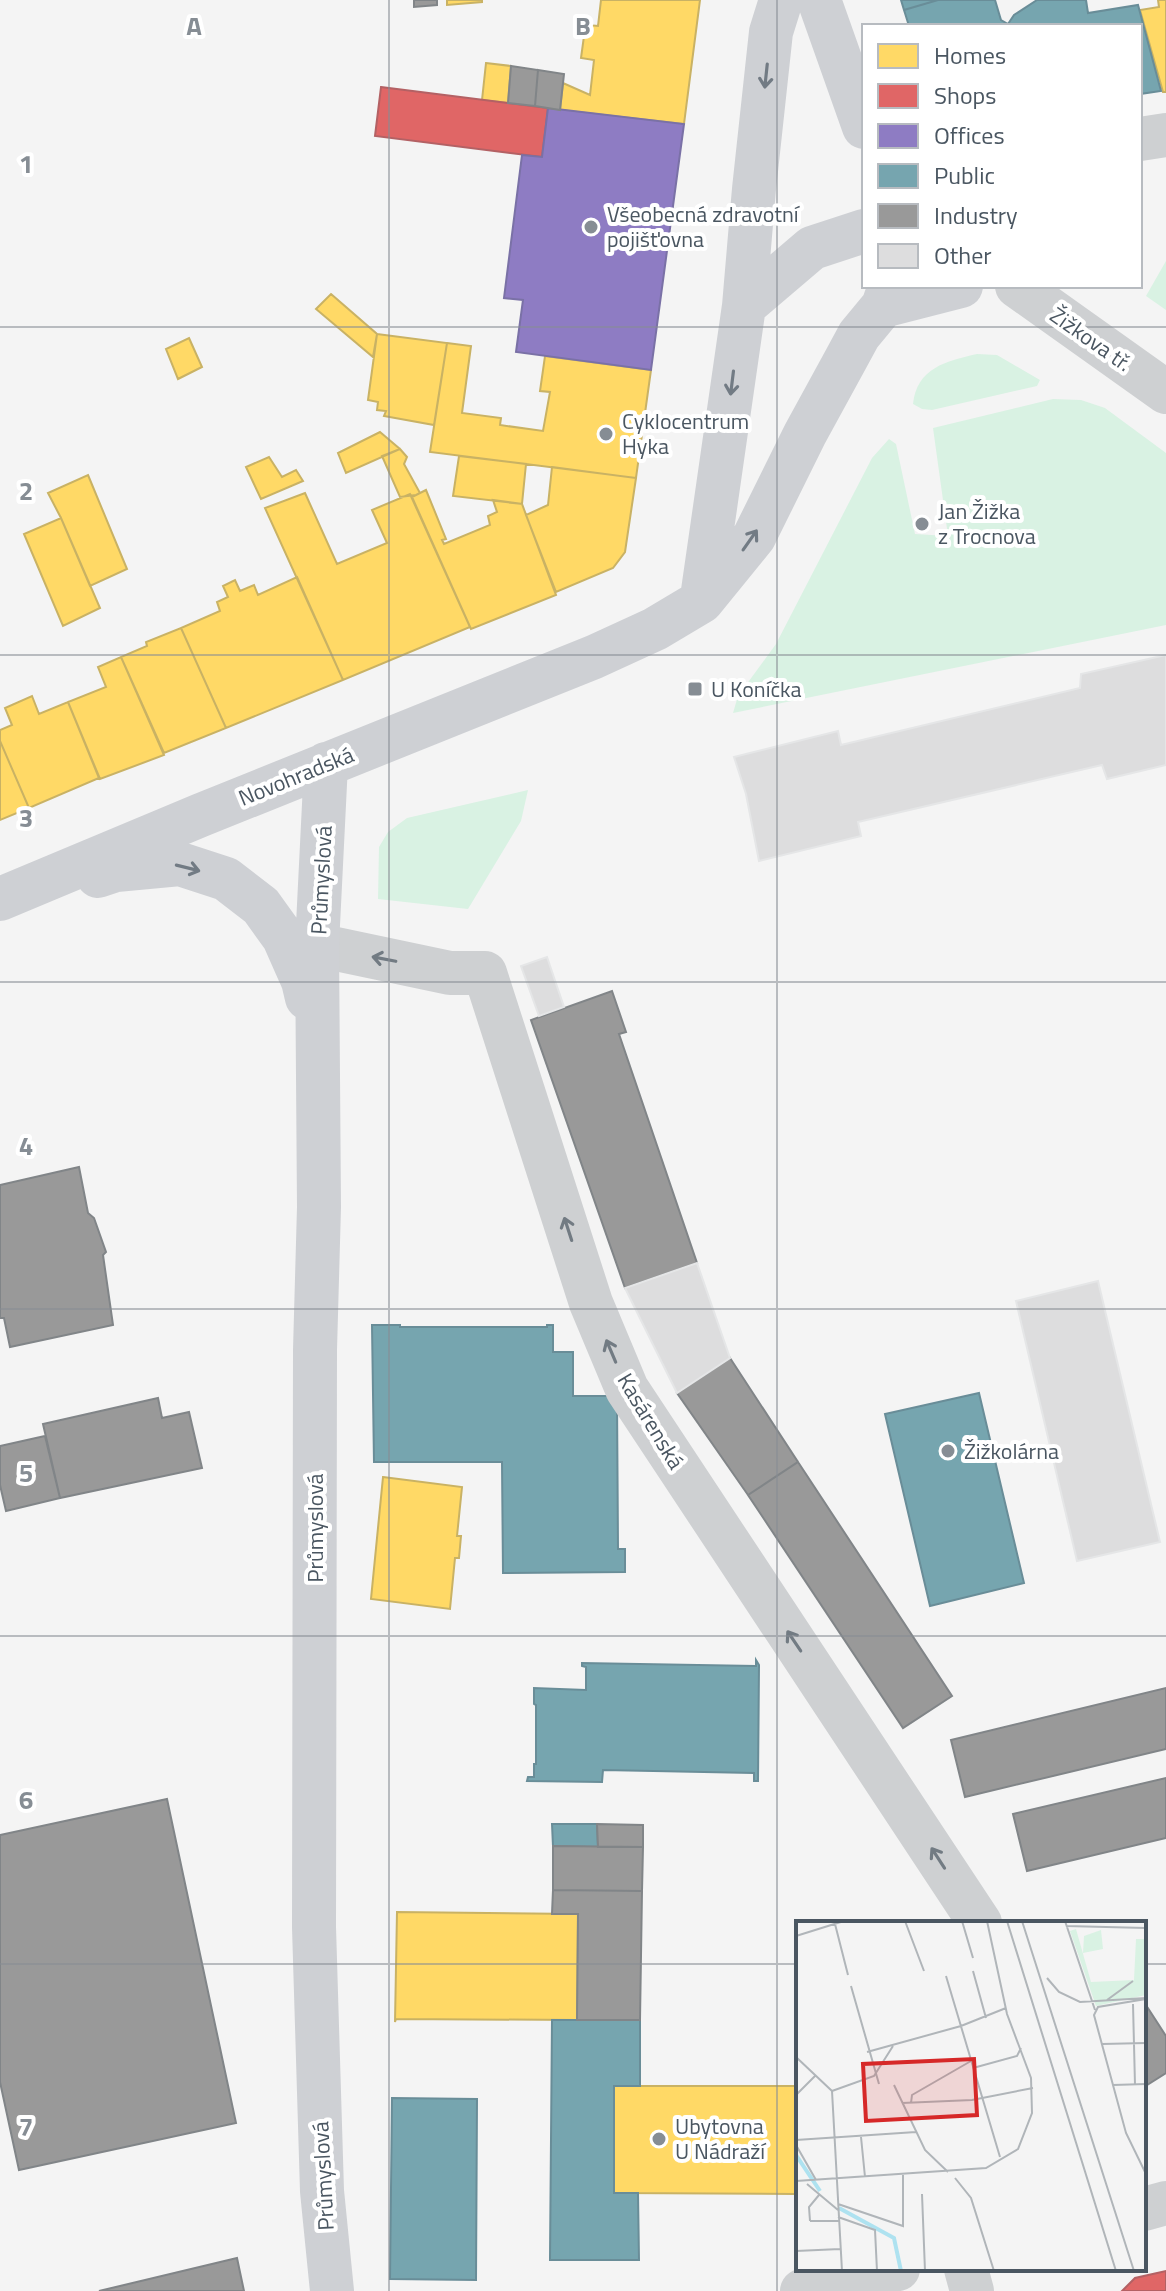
<svg xmlns="http://www.w3.org/2000/svg" width="1166" height="2291" font-family="'Titillium Web',sans-serif">
  <style>
    .green { fill: #d9f2e3 }
    .homes { fill: #ffd966; stroke: #c9b264; stroke-width: 2 }
    .shops { fill: #e06666; stroke: #b36164; stroke-width: 2 }
    .offices { fill: #8e7cc3; stroke: #7a71a6; stroke-width: 2 }
    .public { fill: #76a5af; stroke: #698d98; stroke-width: 2 }
    .industry { fill: #999; stroke: #818588; stroke-width: 2 }
    .building { fill: #ddddde; stroke: #e5e6e7; stroke-width: 2 }
    .lines { fill: none; stroke-linecap: round; stroke-linejoin: round }
    .street { stroke: #ced0d2; stroke-width: 44 }
    .secondary { stroke: #ced0d4; stroke-width: 44 }
    .oneway { stroke: #727b84 }
    .oneway2 { stroke: #727b83 }
    .grid { fill: none; stroke: #868d94; stroke-width: 2; stroke-opacity: 0.55 }
    .poi-dot { fill: #868d94; stroke: #fff; stroke-width: 3 }
    .labels { text-anchor: middle; dominant-baseline: central; stroke-width: 8; stroke-linejoin: round; paint-order: stroke }
    .poi-label { font-size: 22px; fill: #4a5661; stroke: #fff; text-anchor: start }
    .street-label { font-size: 22px; fill: #4a5661; stroke: #fff }
    .inset-river { fill: none; stroke: #aee2f0; stroke-width: 4 }
    .inset-road { fill: none; stroke: #b0b5b9; stroke-width: 2 }
    .view { fill: #d62828; fill-opacity: 0.15; stroke: #d62828; stroke-width: 4 }
    .inset-edge { fill: none; stroke: #4a5661; stroke-width: 4 }
    .grid-label { font-size: 26px; text-anchor: middle; font-weight: bold; fill: #868d94; stroke: #fff; stroke-width: 8; stroke-linejoin: round; paint-order: stroke }
  </style>
  <rect width="100%" height="100%" fill="#f4f4f4"/>
  <!-- green -->
  <path class="green" d="M1166,261V310L1146,296Z
    M977,354L997,355L1040,380L1037,386L932,410L922,409L913,404C917,368 946,361 977,354Z
    M1053,399L1081,400L1105,408L1166,453V625L733,713L738,696L776,644L872,458L889,439L896,444L915,534L948,536L933,428Z
    M528,790L521,821L468,909L378,899L379,847L388,832L407,818Z"/>
  <!-- homes -->
  <path class="homes" d="M447,0H482V2L447,5Z
    M601,0H700L684,124L560,110L563,83L590,95L594,60L581,58L584,36L587,37L589,25L598,26Z
    M1158,0H1166V92H1163L1140,10L1159,7Z
    M486,63L511,66L508,103L482,100Z
    M331,294L377,334L373,357L316,309Z
    M377,334L447,343L434,425L384,416L386,411L377,410L378,402L368,400Z
    M189,338L202,367L178,379L166,349Z
    M447,343L471,346L462,413L501,418L500,425L543,431L550,392L540,391L545,356L651,370L636,478L430,452Z
    M380,432L400,449L346,473L338,453Z
    M400,449L407,457L404,464L420,493L416,495L400,497L382,456Z
    M459,456L526,464L522,504L453,496Z
    M269,457L282,477L296,470L303,481L261,499L246,467Z
    M552,467L636,478L625,552L613,568L556,592L526,515L548,505Z
    M88,475L127,569L90,586L61,518L48,493Z
    M426,490L446,539L442,540L444,544L490,525L488,516L497,512L493,500L522,504L556,595L471,629L412,497Z
    M305,493L337,564L387,543L372,510L410,494L470,627L343,680L265,508Z
    M61,518L100,608L63,626L24,534Z
    M297,577L343,680L226,728L181,628L220,611L217,602L228,597L223,586L235,580L240,591L254,585L258,595Z
    M181,628L226,728L164,753L121,657L147,646L146,642Z
    M121,657L164,755L100,779L68,702L106,687L98,667Z
    M32,696L39,714L68,702L99,778L29,808L0,741V730L12,725L5,708Z
    M0,741L29,808L0,820Z
    M383,1477L462,1487L457,1536H461L459,1558H455L450,1609L371,1599Z
    M397,1912L578,1914L577,2020L396,2019L395,2022Z
    M796,2084V2197H795V2194L614,2193V2086H796Z"/>
  <!-- shops -->
  <path class="shops" d="M381,87L548,108L542,157L375,136Z
    M1166,2271V2291H1122L1135,2278Z"/>
  <!-- offices -->
  <path class="offices" d="M548,108L684,124L651,370L516,352L523,300L504,298L522,155L542,157Z"/>
  <!-- public -->
  <path class="public" d="M901,0H938L904,10Z
    M938,0H995L1001,20L1008,24L1014,15L1037,0H1086L1088,13L1138,5L1161,91L1140,94V26H909L904,10Z
    M372,1325H400V1327H547V1325H553V1352H573V1396H625L617,1399L618,1549H625V1572L503,1573L502,1462H374Z
    M979,1393L1024,1583L930,1606L885,1414Z
    M756,1660L759,1665L758,1781H754V1773L603,1770L602,1782L527,1781L528,1777H534V1764H536V1705L534,1704V1688L586,1690V1667L582,1666V1663L756,1666Z
    M552,1824H597L598,1847L553,1846Z
    M552,2020H640V2086H614V2193H638L639,2260H550Z
    M392,2098L477,2099L476,2280L390,2279Z"/>
  <!-- industry -->
  <path class="industry" d="M414,0H437V5L414,7Z
    M511,66L538,70L535,106L508,103Z
    M538,70L564,74L560,110L535,106Z
    M612,991L626,1032L619,1034L697,1263L625,1288L531,1020Z
    M79,1167L88,1213L94,1218L106,1252L103,1255L113,1325L10,1347L4,1318H0V1185Z
    M730,1358L798,1462L748,1495L677,1393Z
    M158,1398L162,1418L189,1412L202,1468L60,1498L43,1424Z
    M45,1436L60,1498L6,1511L0,1485V1446Z
    M798,1462L952,1696L903,1728L748,1495Z
    M1166,1688V1749L965,1797L951,1740Z
    M1166,1778V1838L1027,1871L1013,1814Z
    M167,1799L236,2123L19,2170L0,2082V1835Z
    M597,1824L643,1825V1847H598Z
    M553,1846L643,1847L642,1891L553,1890Z
    M553,1890L642,1891L640,2020H577L578,1914H552Z
    M1144,2002L1166,2036V2073L1144,2087Z
    M237,2258L244,2291H99Z"/>
  <!-- building -->
  <path class="building" d="M1166,655V765L1107,779L1102,765L858,822L861,836L759,861L746,794L734,757L838,731L841,745L1080,688L1081,674Z
    M547,957L564,1007L539,1016L521,966Z
    M697,1263L730,1358L677,1393L625,1288Z
    M1098,1281L1160,1542L1077,1561L1016,1301Z"/>
  <g class="lines">
    <!-- street -->
    <path class="street" d="M1140,139L1166,135
      M1017,286L1166,392
      M317,945L450,973H485L591,1303L627,1389L980,1923
      M1144,2209L1166,2203
      M966,2269L972,2291
      M802,2291L898,2269"/>
    <!-- secondary -->
    <path class="secondary" d="M819,0L864,127
      M744,306L812,248L864,231
      M883,306L961,286
      M702,598L744,306L754,189L771,32L781,0
      M326,764L317,945L319,1207L315,1350L314,1927L322,2191L332,2291
      M98,876L116,870L180,864L226,879L261,906L284,938L303,981L307,998
      M0,899L201,815L594,657L655,629L702,601L754,537L805,434L846,359L859,335L883,306L890,286"/>
  </g>
  <!-- one-way arrows -->
  <defs><path id="oneway-shaft" d="M-6 0H5M1.5-3L5.5 0L1.5 3" fill="none" stroke-width="1.6" stroke-linecap="round" stroke-linejoin="round" transform="scale(2)"/></defs>
  <g class="oneway">
    <use href="#oneway-shaft" transform="translate(766 76) rotate(96)"/>
    <use href="#oneway-shaft" transform="translate(732 383) rotate(97)"/>
    <use href="#oneway-shaft" transform="translate(750 540) rotate(-55)"/>
    <use href="#oneway-shaft" transform="translate(188 868) rotate(14)"/>
  </g>
  <g class="oneway2">
    <use href="#oneway-shaft" transform="translate(384 959) rotate(-169)"/>
    <use href="#oneway-shaft" transform="translate(568 1229) rotate(-108)"/>
    <use href="#oneway-shaft" transform="translate(611 1351) rotate(-113)"/>
    <use href="#oneway-shaft" transform="translate(794 1641) rotate(-124)"/>
    <use href="#oneway-shaft" transform="translate(938 1858) rotate(-123)"/>
  </g>
  <!-- grid -->
  <path class="grid" d="M389,0V2291M777,0V2291M0,327H1166M0,655H1166M0,982H1166M0,1309H1166M0,1636H1166M0,1964H798M1144,1964H1166"/>
  <!-- markers -->
  <g class="poi-dot">
    <circle cx="591" cy="227" r="8"/>
    <circle cx="606" cy="434" r="8"/>
    <circle cx="922" cy="524" r="8"/>
    <rect x="687" y="681" width="16" height="16" rx="4"/>
    <circle cx="948" cy="1451" r="8"/>
    <circle cx="659" cy="2139" r="8"/>
  </g>
  <g class="labels">
    <!-- poi labels -->
    <g class="poi-label">
      <text x="607" y="214">Všeobecná zdravotní<tspan x="607" dy="25">pojišťovna</tspan></text>
      <text x="622" y="421">Cyklocentrum<tspan x="622" dy="25">Hyka</tspan></text>
      <text x="938" y="511">Jan Žižka<tspan x="938" dy="25">z Trocnova</tspan></text>
      <text x="711" y="689">U Koníčka</text>
      <text x="964" y="1451">Žižkolárna</text>
      <text x="675" y="2126">Ubytovna<tspan x="675" dy="25">U Nádraží</tspan></text>
    </g>
    <!-- street labels -->
    <g class="street-label">
      <text transform="translate(1091 339) rotate(35)">Žižkova tř.</text>
      <text transform="translate(296 776) rotate(-22)">Novohradská</text>
      <text transform="translate(321 880) rotate(-87)">Průmyslová</text>
      <text transform="translate(651 1421) rotate(59)">Kasárenská</text>
      <text transform="translate(315 1528) rotate(-90)">Průmyslová</text>
      <text transform="translate(323 2176) rotate(-93)">Průmyslová</text>
    </g>
  </g>
  <!-- overview -->
  <g transform="translate(796 1921)">
    <rect width="350" height="350" fill="#f4f4f4"/>
    <path d="M280,8L295,61L338,59L340,18H350V74L300,85L274,10ZM305,9L307,28L287,32L288,15Z" fill="#d9f2e3"/>
    <path class="inset-river" d="M0,234L24,270M43,287L98,317L105,350"/>
    <path class="inset-road" d="M109,0L128,50M166,0L177,37M211,0L320,350M226,0L338,350M269,0L299,89M39,3L52,54M270,5L350,7M0,15L48,0M177,50L190,97M150,55L204,236M251,57L263,71L284,81L350,77M55,65L83,163M350,78L302,86L298,94L330,212L350,253M311,79L337,60M337,83L339,164M306,123L350,122M71,131L165,105L210,87M0,136L36,170M177,147L221,135L225,127M98,164L129,229L152,251M317,164L350,163M36,170L46,350M36,170L78,155L97,125M0,174L19,155M106,182L176,179L237,167M115,182L116,174L175,140M65,216L69,256M0,219L120,211M0,224L20,259M159,257L175,277L198,350M0,260L190,247L222,228L236,192L235,157L211,93L191,0M11,263L42,289M126,273L129,350M42,283L107,305V254M42,296L79,309L81,350M14,300H43M14,300L13,286L23,274M0,330L44,328"/>
    <path class="view" d="M178,138L181,194L70,200L67,143Z"/>
    <rect width="350" height="350" class="inset-edge"/>
  </g>
  <g class="grid-label">
    <text x="194" y="35">A</text>
    <text x="583" y="35">B</text>
    <text x="26" y="173">1</text>
    <text x="26" y="500">2</text>
    <text x="26" y="827">3</text>
    <text x="26" y="1155">4</text>
    <text x="26" y="1482">5</text>
    <text x="26" y="1809">6</text>
    <text x="26" y="2136">7</text>
  </g>
  <!-- legend -->
  <rect x="862" y="24" width="280" height="264" fill="#ffffff" stroke="#b7bbc0" stroke-width="2"/>
  <rect x="878" y="44" width="40" height="24" fill="#ffd966" stroke="#b7bbc0" stroke-width="2"/>
  <text x="934" y="64" font-size="24" fill="#4a5661">Homes</text>
  <rect x="878" y="84" width="40" height="24" fill="#e06666" stroke="#b7bbc0" stroke-width="2"/>
  <text x="934" y="104" font-size="24" fill="#4a5661">Shops</text>
  <rect x="878" y="124" width="40" height="24" fill="#8e7cc3" stroke="#b7bbc0" stroke-width="2"/>
  <text x="934" y="144" font-size="24" fill="#4a5661">Offices</text>
  <rect x="878" y="164" width="40" height="24" fill="#76a5af" stroke="#b7bbc0" stroke-width="2"/>
  <text x="934" y="184" font-size="24" fill="#4a5661">Public</text>
  <rect x="878" y="204" width="40" height="24" fill="#999999" stroke="#b7bbc0" stroke-width="2"/>
  <text x="934" y="224" font-size="24" fill="#4a5661">Industry</text>
  <rect x="878" y="244" width="40" height="24" fill="#ddddde" stroke="#b7bbc0" stroke-width="2"/>
  <text x="934" y="264" font-size="24" fill="#4a5661">Other</text>
</svg>
